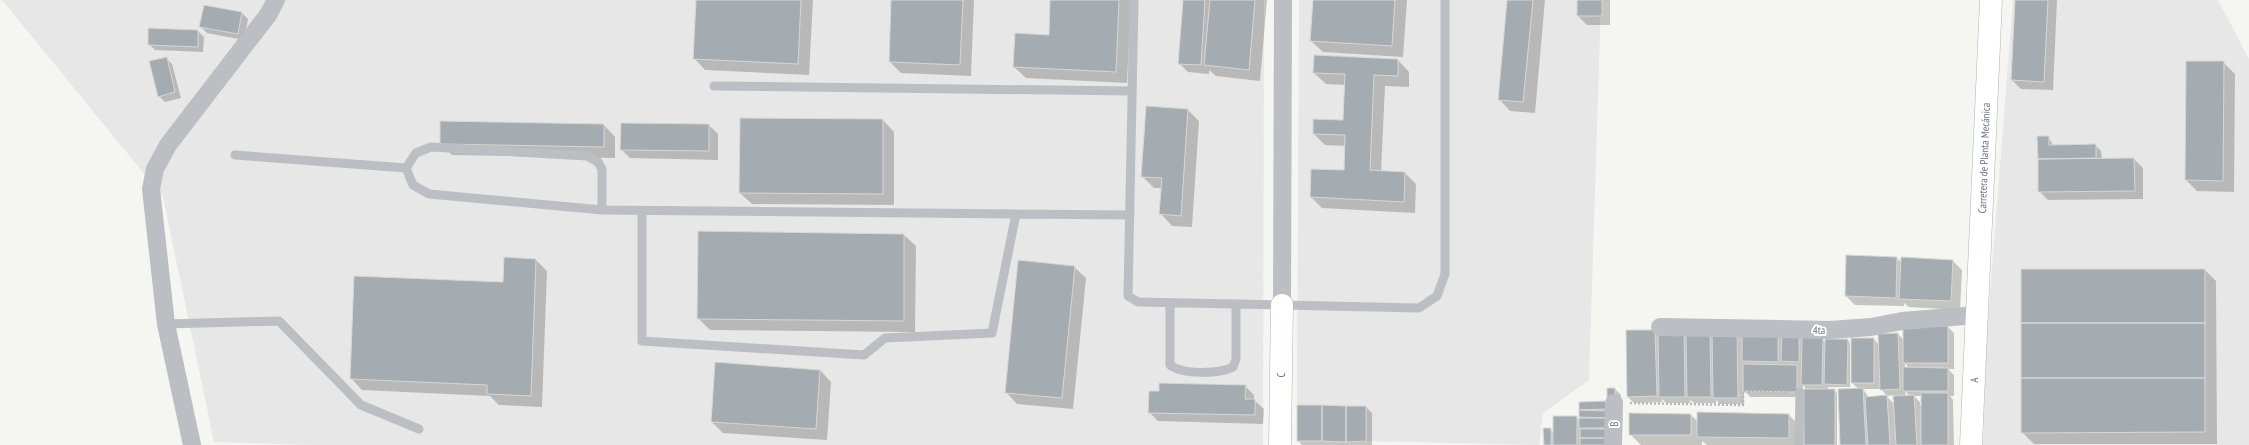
<svg xmlns="http://www.w3.org/2000/svg" width="2249" height="445" font-family="'PT Sans Narrow',sans-serif">
  <style>
    .built { fill: #e6e7e6 }
    .shadow { fill: #0003; fill-rule: evenodd }
    .building { fill: #a5acb1; stroke: #d7d7d5 }
    .lines { fill: none; stroke-linecap: round; stroke-linejoin: round }
    .secondary-casing { stroke: #b0b4b8; stroke-width: 23 }
    .path { stroke: #b5b8ba; stroke-width: 2.5; stroke-dasharray: 2 2; stroke-linecap: butt }
    .lane { stroke: #bbbec2; stroke-width: 9 }
    .street { stroke: #bbbec2; stroke-width: 18 }
    .secondary { stroke: #fff; stroke-width: 22 }
    .labels { text-anchor: middle; dominant-baseline: central; stroke-width: 4; stroke-linejoin: round; paint-order: stroke }
    .street-label { font-size: 11px; fill: #687580; stroke: #fff }
  </style>
  <rect width="100%" height="100%" fill="#f5f5f2"/>
  <!-- built -->
  <path class="built" d="M2,0H1264L1263,445H314L214,442L163,197Z
    M1299,0H1601L1589,380L1543,413L1539,445L1366,441V406L1297,405Z
    M2013,0H2218L2249,59V445H1983L1986,346Z"/>
  <!-- shadow -->
  <path class="shadow" d="M697,0H813L809,75L705,70L694,58Z
    M892,0H974L971,76L901,73L890,62Z
    M1051,0H1131L1127,83L1026,78L1014,67L1050,36Z
    M1184,0H1267L1260,81L1216,76L1209,70V74L1188,72L1179,63Z
    M1314,0H1407L1403,57L1323,52L1311,41Z
    M1508,0H1545L1535,113L1510,111L1499,99Z
    M1578,0H1610V25H1587L1578,16Z
    M2016,0H2057L2053,90L2021,89L2012,80Z
    M204,6L242,13L248,19L244,40L207,33L200,26Z
    M149,29L198,31L204,37L203,52L155,50L149,44Z
    M166,58L172,64L181,98L165,102L159,96Z
    M1398,60L1409,72V87L1385,86L1381,172L1405,173L1416,184L1415,213L1322,208L1311,197L1345,171L1346,146L1325,145L1314,134L1343,121L1345,85L1326,84L1314,73Z
    M2223,62L2235,74L2234,192L2197,191L2186,180Z
    M1188,110L1199,121L1192,227L1172,226L1161,214L1162,188H1154L1142,176Z
    M883,120L894,132V205L752,204L740,193Z
    M604,125L615,137V158L452,155L441,143Z
    M709,125L718,134V160L630,158L621,149Z
    M2038,137H2048L2054,146L2095,145L2101,151L2102,159H2134L2143,168V199L2048,200L2039,191Z
    M699,232L904,235L916,246L915,332L710,330L698,318Z
    M1897,258L1902,263V258L1953,261L1962,270L1960,310L1909,307L1904,303V306L1855,305L1846,296Z
    M536,260L547,271L542,407L499,405L490,396L362,390L351,378L504,283Z
    M1074,267L1086,278L1073,409L1017,404L1006,392Z
    M2205,270L2216,281L2217,444H2034L2022,432Z
    M1948,327L1954,333V369H1948L1954,375V396H1950L1953,400L1954,445H1841L1859,389L1852,383L1874,339L1879,345L1898,334L1904,340ZM1905,363L1910,369L1905,368ZM1863,389H1881L1887,396L1894,395V404L1886,396L1869,398ZM1905,391L1910,396H1906ZM1914,396H1922V406H1920V402Z
    M1627,331L1783,334L1822,339L1825,342L1848,340L1850,343V387H1828V390H1834L1837,393V445H1805L1807,390L1803,385L1802,397H1750L1744,390V404H1720L1716,400V403H1694L1690,400V403H1666L1662,399V402L1634,403L1628,397Z
    M820,370L831,382L827,440L723,433L712,422Z
    M1245,386L1254,395V400L1264,409L1263,424L1158,421L1149,412Z
    M1615,389L1621,395V408L1608,401Z
    M1605,402L1613,445H1545L1550,429L1554,433L1576,417L1580,421V403Z
    M1298,406L1366,407L1372,413V445H1302L1298,441Z
    M1691,415L1698,422L1789,415L1800,426V445H1707L1702,441V445H1641L1630,434Z"/>
  <!-- building -->
  <path class="building" d="M696,0H801L798,64L693,59Z
    M891,0H963L960,65L889,62Z
    M1050,0H1119L1116,72L1013,67L1015,33L1049,35Z
    M1183,0H1205L1201,65L1178,64Z
    M1210,0H1255L1249,70L1204,65Z
    M1313,0H1395L1392,46L1310,41Z
    M1507,0H1533L1523,102L1498,100Z
    M1577,0H1602V16H1577Z
    M2015,0H2048L2044,82L2011,80Z
    M204,5L242,12L238,34L199,27Z
    M148,28L198,30V47L148,45Z
    M1314,55L1398,59V76L1374,75L1370,170L1405,172L1404,202L1310,197L1311,169L1344,170L1345,135L1313,134V119L1343,120L1345,74L1313,73Z
    M167,57L175,92L158,97L149,61Z
    M2186,61H2224L2223,181L2185,180Z
    M1146,106L1188,109L1181,216L1159,214L1162,178L1141,177Z
    M740,118L883,119V194L739,193Z
    M440,121L604,124V147L440,144Z
    M621,123L709,124V151L620,150Z
    M2037,136H2049V145L2096,144V158L2038,159Z
    M2134,158L2135,191L2038,192V159Z
    M698,231L904,234V321L697,319Z
    M1846,255L1897,257L1896,298L1845,296Z
    M504,257L536,259L531,396L487,394V385L350,379L354,276L503,282Z
    M1901,257L1953,260L1951,301L1899,299Z
    M1018,260L1075,266L1062,398L1005,393Z
    M2021,269H2205V323H2021Z
    M2021,323H2205V378H2021Z
    M1903,326H1948V363H1903Z
    M1626,330H1655L1657,396L1627,397Z
    M1712,330H1737L1738,398H1713Z
    M1684,331L1685,397H1659L1658,332Z
    M1686,331H1710L1711,397H1687Z
    M1742,332L1778,333V362L1742,361Z
    M1782,333H1799V362L1781,361Z
    M1898,333L1900,389L1880,390L1878,334Z
    M1802,337L1823,338L1822,385H1801Z
    M1851,338H1874V383H1851Z
    M1825,339H1848L1847,385L1824,384Z
    M715,362L820,370L816,429L711,422Z
    M1743,364L1797,365V392L1743,391Z
    M1903,367L1948,368V391H1903Z
    M2021,378H2205V432L2021,433Z
    M1159,383L1246,385L1245,399H1255V415L1148,413L1149,391H1159Z
    M1607,388H1615V402H1607Z
    M1863,388L1866,445H1840L1838,389Z
    M1804,389H1835V445H1804Z
    M1921,393H1948V445H1921Z
    M1887,395L1890,445H1868L1865,397Z
    M1914,395L1917,445H1896L1893,396Z
    M1606,401V409L1579,410V402Z
    M1297,405H1322V441H1297Z
    M1322,405L1346,406V442L1322,441Z
    M1346,406H1366V441L1346,442Z
    M1579,410L1607,411V418L1579,417Z
    M1697,412L1789,414V438L1697,437Z
    M1629,413L1691,414V435H1629Z
    M1553,416H1577V445H1553Z
    M1579,418H1607V428H1579Z
    M1543,428H1551V445H1544Z
    M1580,429H1607V438H1580Z
    M1580,438H1608V445H1580Z"/>
  <g class="lines">
    <defs>
      <path id="secondary" d="M1280,445L1282,305
        M1971,445L1991,0"/>
    </defs>
    <!-- secondary casing -->
    <use href="#secondary" class="secondary-casing"/>
    <!-- path -->
    <path class="path" d="M1630,403L1743,405V391L1789,392"/>
    <!-- lane -->
    <path class="lane" d="M1134,0L1128,296L1138,302L1419,308L1437,296L1445,274V0
      M714,86L1132,91
      M431,147L587,156L598,162L602,169V210L429,194L413,185L406,168L416,153Z
      M235,155L406,168
      M602,210L1130,215
      M642,211V341L864,355L885,338L992,333L1016,214
      M1170,303V365C1183,375 1219,374 1233,367L1236,359V304
      M166,324L279,321L361,405L419,429
      M1799,445L1800,392"/>
    <!-- street -->
    <path class="street" d="M1282,305L1283,0
      M1660,327L1830,330L1871,327L1902,321L1977,315
      M192,445L166,324L151,189L155,169L168,145L268,15L276,0
      M1613,445L1614,403"/>
    <!-- secondary -->
    <use href="#secondary" class="secondary"/>
  </g>
  <g class="labels">
    <!-- street labels -->
    <g class="street-label">
      <text transform="translate(1984 158) rotate(-88)">Carretera de Planta Mecánica</text>
      <text transform="translate(1819 330) rotate(1)">4ta</text>
      <text transform="translate(1281 375) rotate(-89)">C</text>
      <text transform="translate(1974 380) rotate(-88)">A</text>
      <text transform="translate(1614 424) rotate(-89)">B</text>
    </g>
  </g>
</svg>
